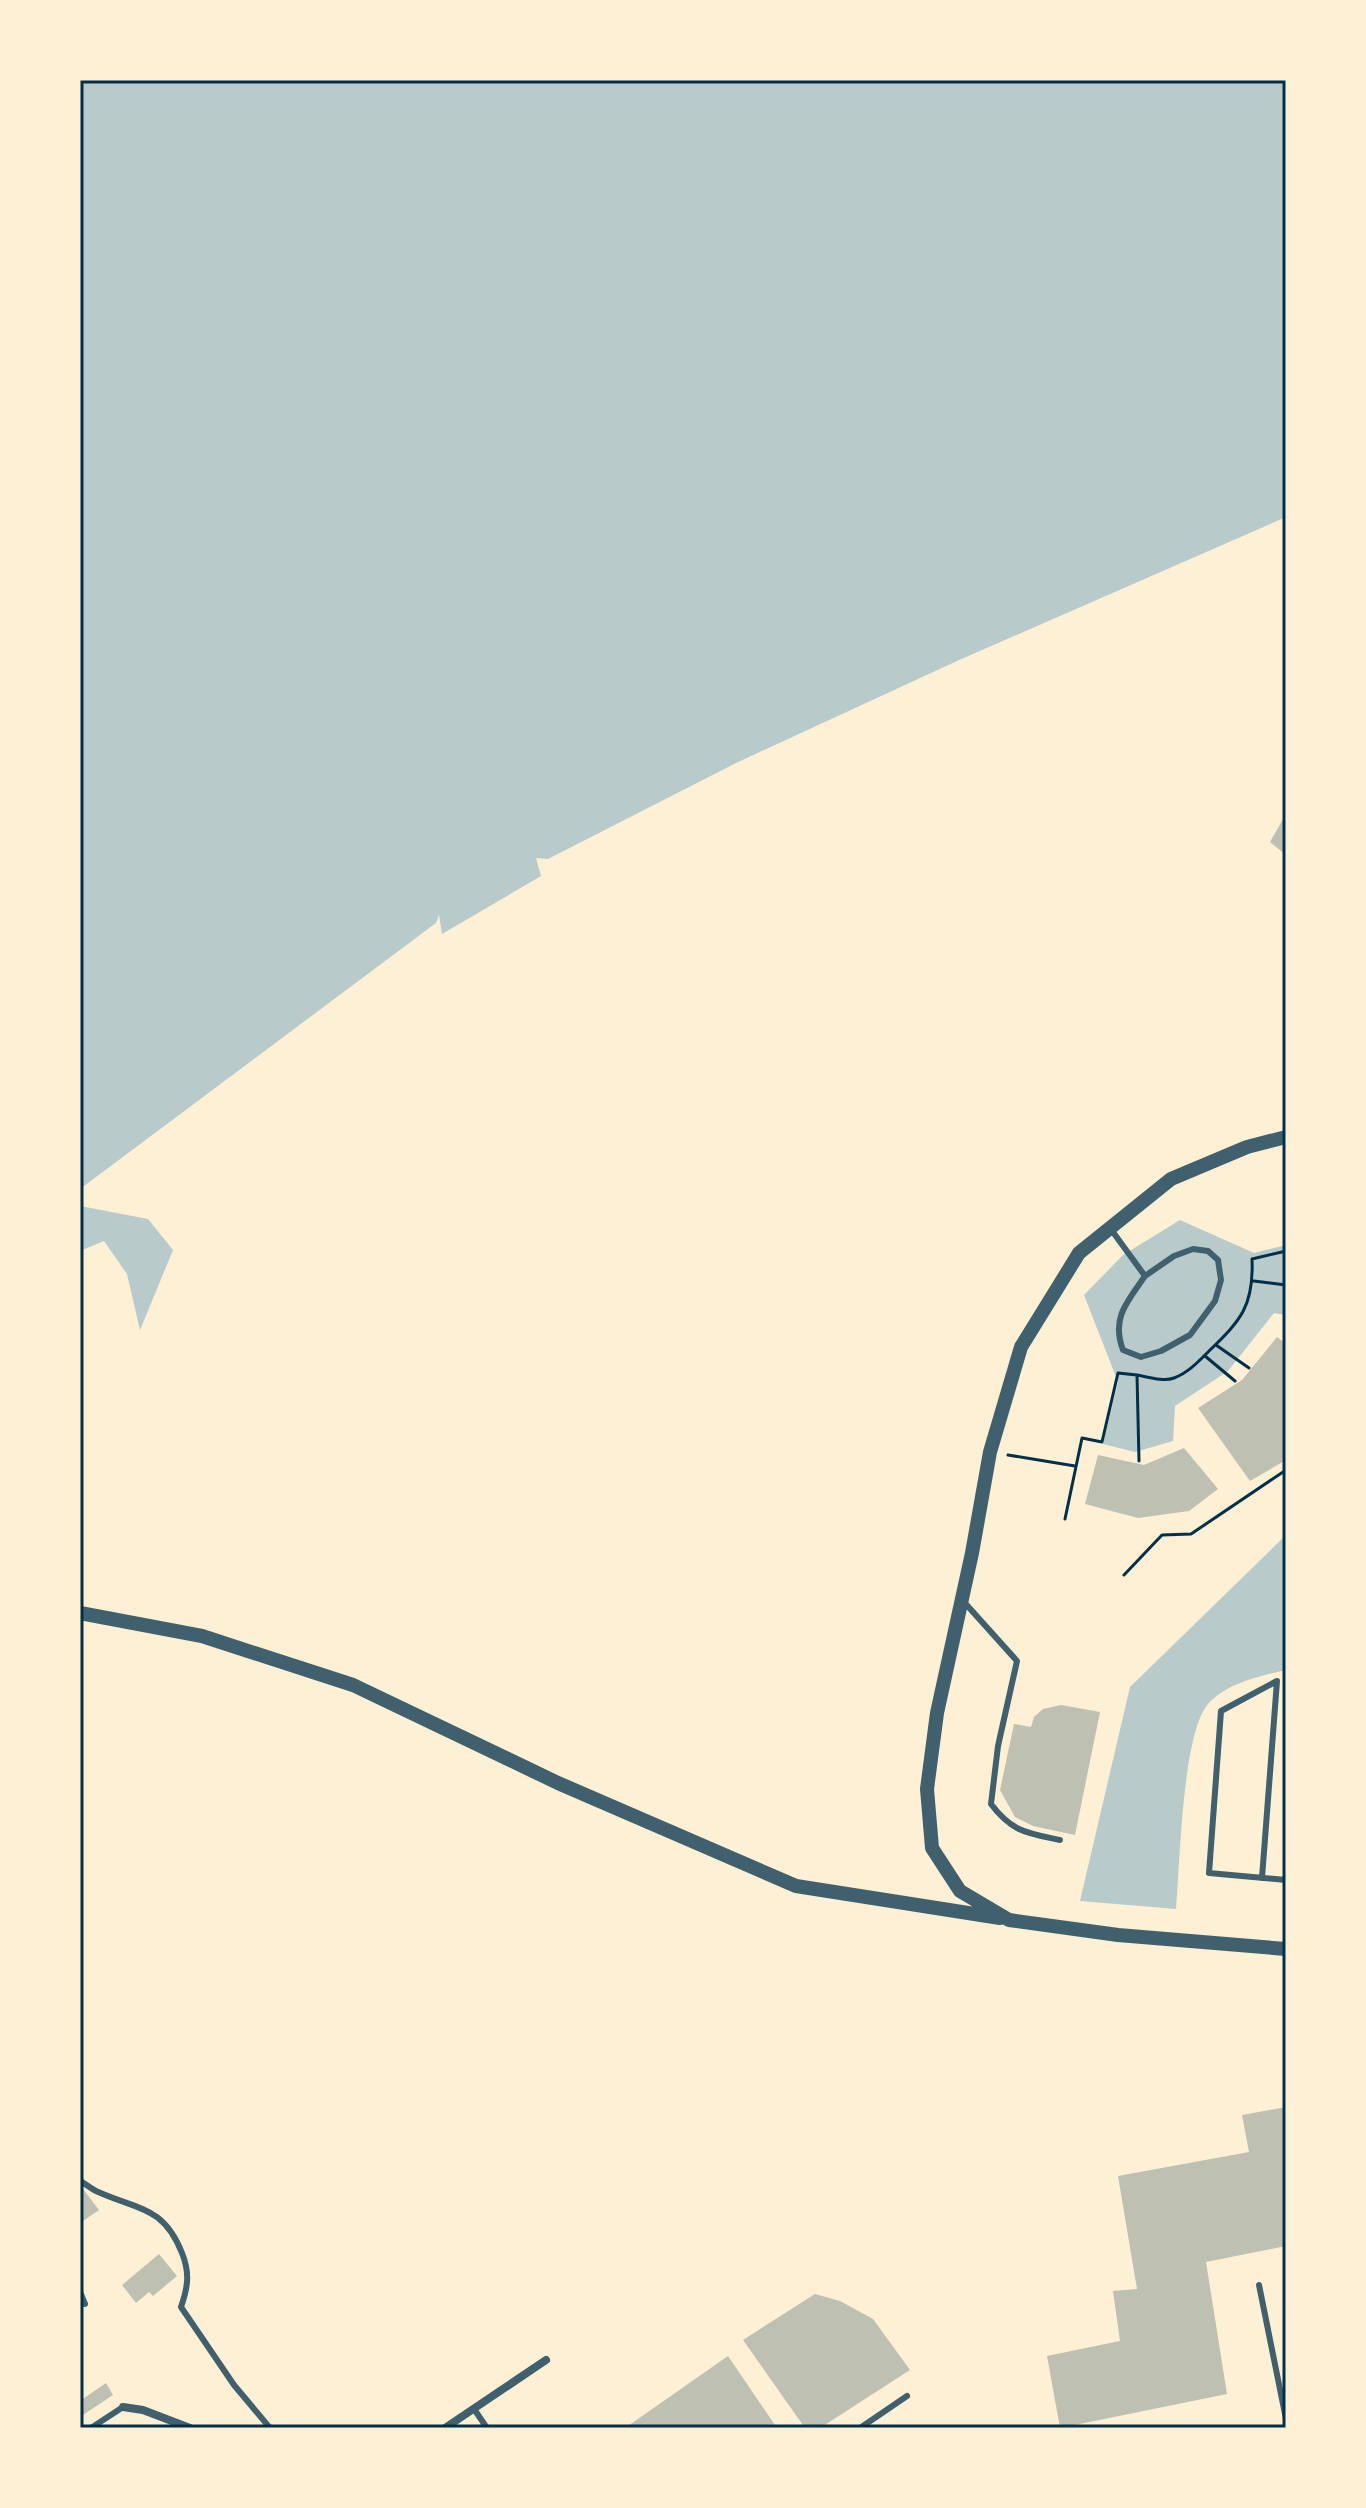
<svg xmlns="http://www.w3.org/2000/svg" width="1366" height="2508" font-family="'Public Sans',sans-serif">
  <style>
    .green { fill: #b9caca }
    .building { fill: #bec0b2 }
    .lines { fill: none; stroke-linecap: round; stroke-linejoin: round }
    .path { stroke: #003049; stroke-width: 3 }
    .service { stroke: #3f606c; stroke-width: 6 }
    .minor { stroke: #3f606c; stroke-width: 8 }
    .tertiary { stroke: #3f606c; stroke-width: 14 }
    .neatline { fill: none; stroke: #003049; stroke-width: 3 }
  </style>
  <rect width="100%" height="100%" fill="#fdf0d5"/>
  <!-- green -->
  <path class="green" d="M80,80H1286V517L957,661L736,763L548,859L536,858L541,876L442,934L439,915L436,923L80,1189Z
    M80,1206L148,1219L173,1250L140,1330L127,1274L104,1241L80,1251Z
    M1180,1220L1254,1253L1286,1245V1315L1274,1313L1228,1371L1175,1406L1173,1441L1135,1452L1103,1444L1118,1382L1084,1295L1123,1255Z
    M1286,1535V1670C1260,1676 1227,1683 1208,1704C1182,1734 1180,1866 1176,1909L1080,1901L1130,1687Z"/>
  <!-- building -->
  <path class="building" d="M1286,814V855L1270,842Z
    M1277,1337L1286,1344V1460L1250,1481L1198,1408L1242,1380Z
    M1184,1448L1218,1489L1189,1511L1138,1518L1085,1504L1098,1455L1144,1465Z
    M1061,1705L1100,1712L1075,1835L1033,1826L1015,1817L1000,1790L1014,1724L1031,1727L1034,1717L1043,1709Z
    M1286,2107V2246L1206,2262L1227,2394L1060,2428L1047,2356L1120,2341L1113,2291L1137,2289L1118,2176L1249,2152L1242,2115Z
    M83,2189L99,2210L80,2223V2191Z
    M159,2254L177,2276L153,2296L149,2292L136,2303L122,2285Z
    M815,2294L840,2301L873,2319L910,2370L820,2428H805L743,2340Z
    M728,2356L777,2428H625Z
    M106,2383L113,2395L80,2417V2401Z"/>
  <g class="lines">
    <!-- path -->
    <path class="path" d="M1254,1281L1286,1285
      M1216,1345L1249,1368
      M1205,1356L1235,1381
      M1008,1455L1075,1466
      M1139,1461L1137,1375C1148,1377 1164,1382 1174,1378C1188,1373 1199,1361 1209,1351C1241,1320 1254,1306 1252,1259L1286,1251
      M1065,1519L1082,1438L1102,1442L1118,1373L1137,1375
      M1124,1575L1162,1535L1191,1534L1286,1470"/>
    <!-- service -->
    <path class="service" d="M1110,1228L1145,1276C1127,1302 1111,1318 1123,1350L1141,1357L1161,1351L1190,1335L1215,1301L1221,1280L1218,1260L1208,1251L1193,1249L1174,1256L1145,1276
      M964,1602L1017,1661L998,1746L991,1804C1012,1832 1027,1833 1060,1840
      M1262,1878L1277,1681L1221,1711L1209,1873L1286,1880
      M80,2181C86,2184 90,2188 96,2191C137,2210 163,2205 182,2253C190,2273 188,2287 181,2307L234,2385L270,2428
      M1259,2285L1286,2419
      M80,2292L85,2304
      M474,2409L487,2428
      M91,2428L123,2407
      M860,2428L907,2396"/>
    <!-- minor -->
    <path class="minor" d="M123,2407L143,2410L190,2428
      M445,2428L546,2360"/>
    <!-- tertiary -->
    <path class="tertiary" d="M1286,1137L1247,1147L1171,1179L1079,1253L1021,1347L990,1452L972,1553L937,1713L927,1789L932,1848L960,1891L1009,1920L1118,1935L1286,1949
      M80,1613L202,1636L353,1685L558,1783L796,1886L1000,1918"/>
  </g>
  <!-- border -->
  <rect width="1366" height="2508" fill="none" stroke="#fdf0d5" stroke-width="164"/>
  <rect x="82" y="82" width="1202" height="2344" class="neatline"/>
</svg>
